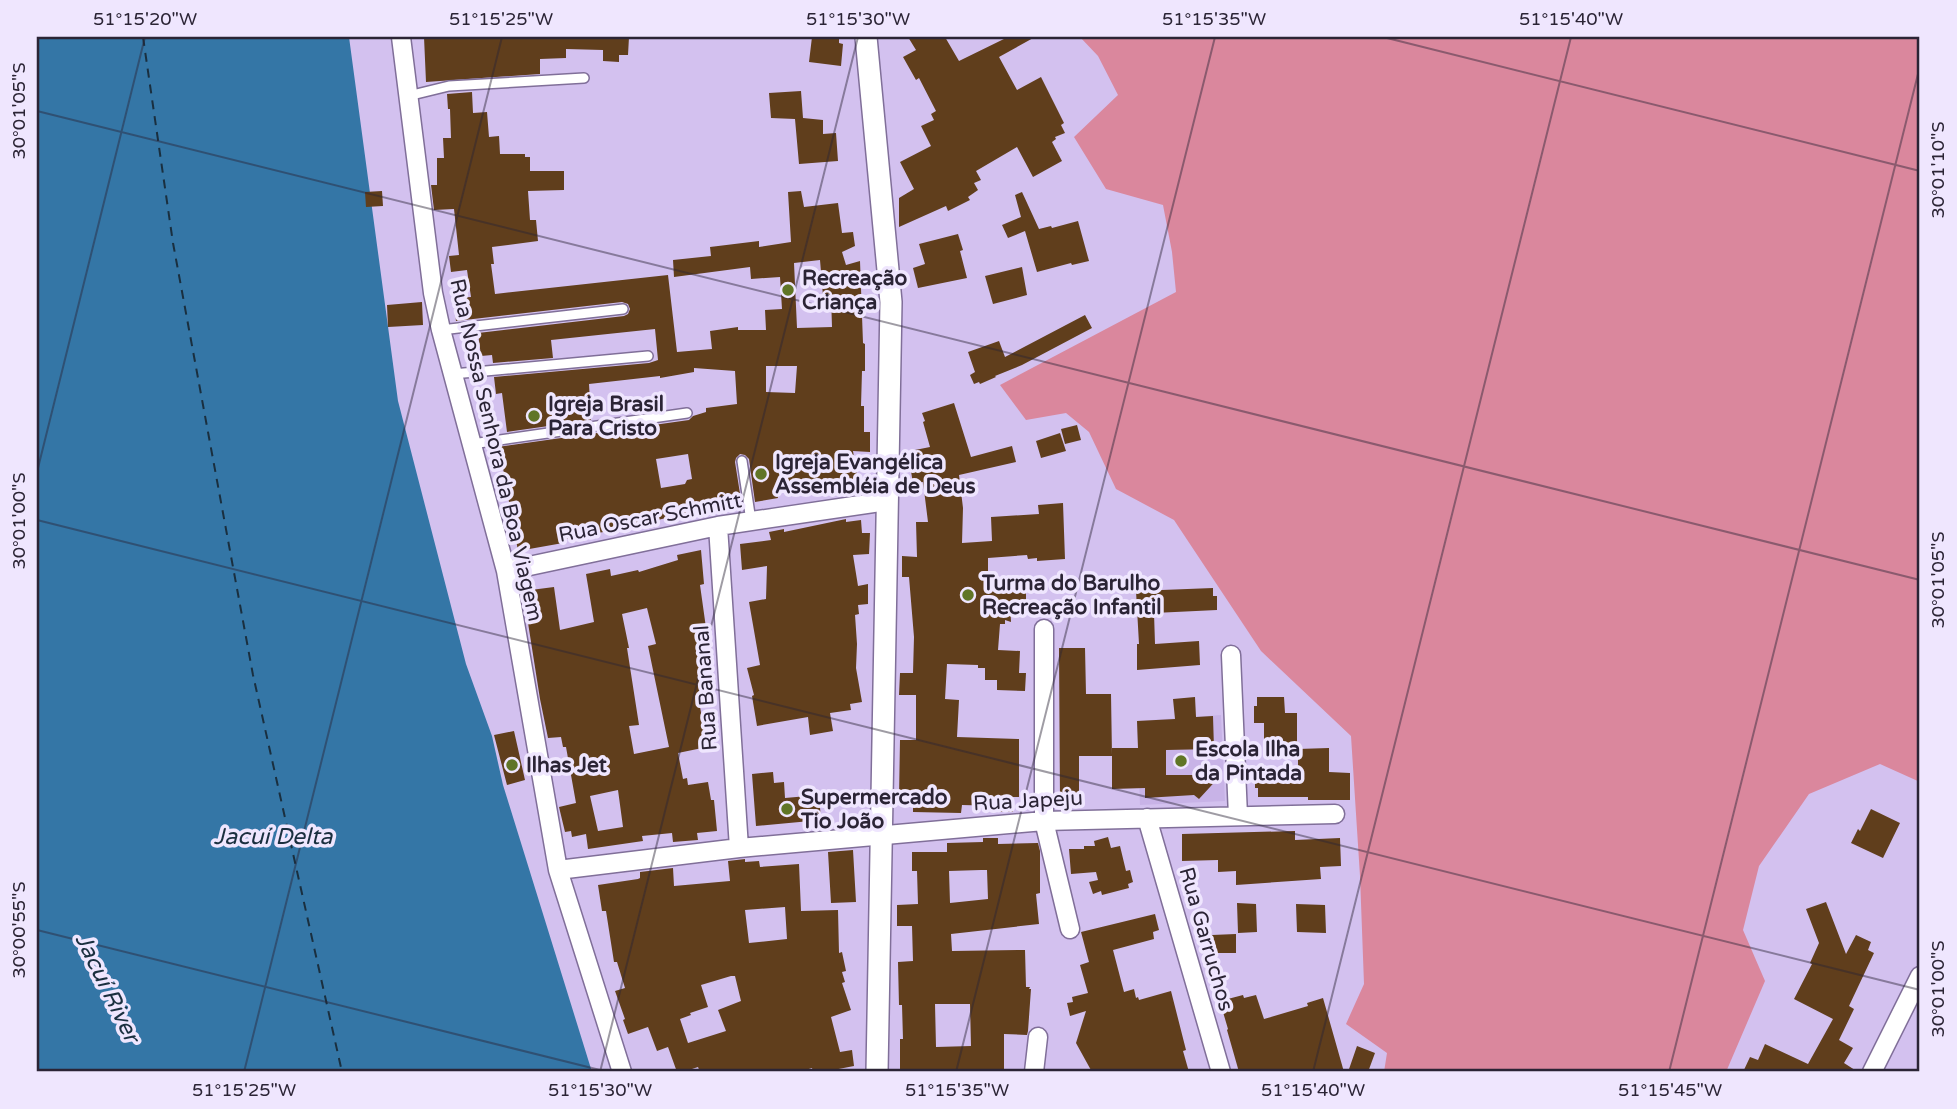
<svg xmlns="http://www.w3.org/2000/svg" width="1957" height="1109" font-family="'Varela Round',sans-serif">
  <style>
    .built { fill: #c8b3e7 }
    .green { fill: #da879d }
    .water { fill: #3476a6 }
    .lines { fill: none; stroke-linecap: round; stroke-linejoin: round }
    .ferry { stroke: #1a2f3f; stroke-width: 2; stroke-dasharray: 9 7; stroke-linecap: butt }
    .building { fill: #603e1c; fill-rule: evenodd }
    .service-casing { stroke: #806f99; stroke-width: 12 }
    .minor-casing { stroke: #806f99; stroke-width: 21 }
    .tertiary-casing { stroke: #806f99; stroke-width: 24 }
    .service { stroke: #fff; stroke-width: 9 }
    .minor { stroke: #fff; stroke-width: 18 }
    .tertiary { stroke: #fff; stroke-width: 21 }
    .ticks { fill: none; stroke: #2b2435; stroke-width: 2; stroke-opacity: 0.45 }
    .poi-dot { fill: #607526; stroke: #efe6fe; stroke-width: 2.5 }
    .labels { text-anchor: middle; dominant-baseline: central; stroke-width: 7; stroke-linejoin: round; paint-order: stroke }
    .poi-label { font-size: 21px; font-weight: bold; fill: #2b2435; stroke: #efe6fe; text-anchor: start }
    .street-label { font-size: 21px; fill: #2b2435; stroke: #efe6fe }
    .water-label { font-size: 23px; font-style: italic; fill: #1a2f3f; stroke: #efe6fe }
    .neatline { fill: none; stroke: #2b2435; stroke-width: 2.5 }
    .ticks-label { font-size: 18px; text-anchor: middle; fill: #2b2435 }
  </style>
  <rect width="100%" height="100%" fill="#d3c1ef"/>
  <!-- built -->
  <path class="built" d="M1221,715L1225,801L1140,805L1137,721Z"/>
  <!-- green -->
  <path class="green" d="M1080,37H1920V782L1880,764L1809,794L1759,866L1743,930L1765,981L1726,1072H1384L1387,1053L1346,1024L1364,984L1360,876L1351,736L1261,651L1174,520L1116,489L1089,432L1066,413L1026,420L1000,385L1176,292L1172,252L1163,205L1106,189L1074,137L1118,95L1098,56Z"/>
  <!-- water -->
  <path class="water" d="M37,37H349L398,401L466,664L492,736L503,785L592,1072H37Z"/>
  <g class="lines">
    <!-- ferry -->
    <path class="ferry" d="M143,37L173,243L253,675L342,1072"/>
  </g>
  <!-- building -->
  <path class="building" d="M424,37H505V39L533,37H629L628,55H619V62L603,61V50L566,49V58L540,59V74L426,82Z
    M812,37H839V43L843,44L841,66L809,62Z
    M908,37H945L959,61L1008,37H1035L999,57L1017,90L1041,77L1064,123L1061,125L1065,133L1055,137L1056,139L1052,142L1062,161L1033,177L1017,147L976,171L981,180L974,183L978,190L968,197L970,200L948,211L946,206L899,227V198L914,189L900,162L931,146L921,126L934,120L931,114L936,111L919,78L916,80L903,57L916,50Z
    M801,91L803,118L823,120V134L836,133L838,161L799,164L795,119L771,118L769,93Z
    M472,92L473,113L487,112L489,137L499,136L500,154H525V157H530V171H564V190L528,191L530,220H536L538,241L492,247L494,264H491L495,294L668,275L677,352L712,349L710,331L738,327V330H766L765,310L782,309L780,277L751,279L750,267L674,277L673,260L711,256L710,247L759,241V247L791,242L788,192L801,191L804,207L838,203L842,233L853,232L855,246L842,252L846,265L860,261L863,343L865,344V371H862L861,406H864V432H870V452L853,451L858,480L837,484L836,489L805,496V489L777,493L778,498L755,502L749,459L745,455L740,454L736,458L735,462L741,500L703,507L704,509L624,528L562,540L563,543L518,551L515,534H513L510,520L512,519L501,457L492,459L490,448L689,420L693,416L706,412V408L737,404L735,371L694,368V372L660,378V376L589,384L591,420L507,432L502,393L496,394L494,377L649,363L658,360L655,329L551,340L553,358L493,363L492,355L481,356L478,333L624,316L628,314L630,309L628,304L622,302L456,321L453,298L471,297L467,270L451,272L449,256L459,255L454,209L434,210L431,185H437V158H444L443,138H451L450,109H448L447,94ZM820,260L823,296H831L832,327L797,328L794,263ZM766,366H797L795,393L766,392ZM688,454L692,479L687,480L685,484L661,488L656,459Z
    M382,191L383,206L366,207L365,192Z
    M1022,192L1039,229L1051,226L1052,228L1078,221L1089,261L1072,265L1071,263L1037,272L1025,231L1008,238L1002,225L1021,217L1015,195Z
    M958,234L963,250L960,251L967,278L918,288L913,268L925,264L919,244Z
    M1022,267L1027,295L993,304L985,276Z
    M422,302L423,325L388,327L387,305Z
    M1085,315L1092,328L1022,365L995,376L996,377L980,384L979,382L974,384L970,375L975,372L968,352L999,341L1005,357Z
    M954,403L971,457L1012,446L1016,462L959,475L963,508L962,543L992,541L991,517L1039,514L1038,505L1063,503L1065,559L1037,561V558L1028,559L1027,555L988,558V587L1026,585V600L1010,601L1011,622L1005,620V624H1000L998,650L1020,651L1019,673H1026L1025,691L997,690V680H985V668H978V665L947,664L945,699L959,700L957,737L1019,739V797H1013V812H1000V806L962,805L961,813L913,812V806H908L909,799L899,798L900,740H916V695H899L900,673H913L914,637L909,577H902V556L917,557L916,522H928L923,482L913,484L911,471L919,469L915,450L930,447L923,422L925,421L922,413Z
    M1077,425L1081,440L1065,444L1061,429Z
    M1060,433L1066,451L1041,458L1036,441Z
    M846,519V522L861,520L862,533H870L869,554L853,555L858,586L868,584V604L858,605L859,614L855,615L857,644L856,668L862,702L850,704L851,710L830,713L833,731L810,735L808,717L757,726L752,696L754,695L747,668L760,665L749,602L766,599L767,566L742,570L740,544L771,540L769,532L784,529V532Z
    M701,550L704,584L700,585L707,635L710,634L712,656H709L710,664L701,666L706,699L699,701L707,747L678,753L683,779L687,778L688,785L708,782L711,800H714L717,831L697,833L698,840L673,842L672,833L642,836L643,841L588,849L586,834L572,837L571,831L565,832L559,807L576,803L566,747H563L561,737L548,738L540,699L523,591L554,587L560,630L594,622L586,574L610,569L611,576L638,570L639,572L678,560L677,555ZM647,608L656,644L648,646L669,747L634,754L629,726L639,725L627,648H629L622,614ZM618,790L623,827L598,831L590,796Z
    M1213,588V596H1217V610L1154,613L1155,644L1199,641L1200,665L1137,670V644H1139L1136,591Z
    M1059,648H1085L1086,694H1111L1112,756H1079V803H1060Z
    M1195,697L1196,717L1213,716L1214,749L1166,750V775H1221L1199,799L1194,795L1145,798V788L1112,789V748H1138L1137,721L1175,719L1173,699Z
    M1257,697H1284L1285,713H1297V748L1264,749V723H1254V706H1257Z
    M514,731L525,780L507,785L494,735Z
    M1329,748V772L1350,773V800H1308V797H1258V788H1255V775H1298V749Z
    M773,772L774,783L784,782L785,798L819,795L821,820L756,826L752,774Z
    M1871,809L1900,823L1883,858L1851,843L1858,829L1860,831Z
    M1295,831V840L1340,838L1341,866L1320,867L1321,879L1236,885V871L1218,872V860L1182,861V834Z
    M1108,837L1111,848L1120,846L1126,871L1130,870L1133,882L1128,884L1129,888L1102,895L1101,891L1093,894L1089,882L1098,880L1096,872L1071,874L1069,849H1084V846H1095L1094,841Z
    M983,838H998V844L1038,843L1040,851V893L1036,894L1039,924L951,934L952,951L1025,950L1026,987H1030L1029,989H1031L1028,1031L1027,1035L1004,1034V1072H900V1039H903L902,1005H899L898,962L913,961L912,926H897V905L918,904L917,871H912V852H947V843L983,842ZM981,870H987L988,899L950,903L949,871ZM935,1004H970L971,1046L936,1047Z
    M853,850L856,902L831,903L828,852Z
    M745,859V862L759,861L760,867L799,864L801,911L838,910L839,953L842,952L846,971L842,972L845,982L842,983L851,1010L831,1017L840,1052L852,1050L854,1066L823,1072H813L812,1068L799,1072H700L698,1067L683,1072H677L668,1047L657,1051L648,1027L628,1034L623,1020L625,1019L615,991L625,988L617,962H614L606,911H602L598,885L638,879L640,878V872L673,868L674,886L730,881L728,861ZM785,907L787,939L749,943L745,910ZM731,976H735L741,1001L718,1010L726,1031L688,1043L680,1019L691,1015L690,1013L708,1007L701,985Z
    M1826,902L1846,954L1856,935L1871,942L1868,950L1874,953L1849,1006L1854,1009L1839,1040L1853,1048L1844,1063L1858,1072H1743L1750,1057L1758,1060L1765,1044L1808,1064L1833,1019L1794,999L1812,964L1810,963L1819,943L1806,909Z
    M1237,903L1256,904L1257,932L1238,933Z
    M1296,904L1325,905L1326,933L1297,932Z
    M1155,914L1159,930L1153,932L1154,939L1113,950L1124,992L1134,989L1136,998L1138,997L1139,1000L1171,991L1186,1050L1183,1051L1189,1072H1092L1076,1043L1086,1011L1070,1016L1067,1003L1073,1002L1072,997L1088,993L1080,965L1089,962L1081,932Z
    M1236,934V953H1212V935Z
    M1243,995L1244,998L1256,995L1264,1019L1308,1006L1307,1003L1323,998L1344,1072H1239L1227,1030L1228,1029L1223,1012L1226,1010L1224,1000Z
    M1357,1046L1375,1053L1368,1072H1348Z"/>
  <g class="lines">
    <defs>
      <path id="service" d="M408,96L449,86L584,78
        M441,330L623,309
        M453,374L648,356
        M472,444L687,413
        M742,461L751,521"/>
      <path id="minor" d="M401,37L433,293L441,330L506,571L558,870L622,1072
        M718,526L739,848
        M506,571L718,526L887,501
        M1044,629V821L1070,929
        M1231,655L1238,816
        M1147,818L1221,1072
        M558,870L739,848L1044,821L1335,814
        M1034,1072L1038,1037
        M1872,1072L1920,976"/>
      <path id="tertiary" d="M866,37L891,302L877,1072"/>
    </defs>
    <!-- service casing -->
    <use href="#service" class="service-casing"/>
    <!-- minor casing -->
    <use href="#minor" class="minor-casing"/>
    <!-- tertiary casing -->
    <use href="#tertiary" class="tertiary-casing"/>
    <!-- service -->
    <use href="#service" class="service"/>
    <!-- minor -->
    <use href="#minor" class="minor"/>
    <!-- tertiary -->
    <use href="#tertiary" class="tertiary"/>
  </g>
  <!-- ticks -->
  <path class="ticks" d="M1383,37L1920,171M37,111L1920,580M37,472L145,37M37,520L1920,990M37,930L608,1072M244,1072L502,37M600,1072L858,37M956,1072L1215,37M1313,1072L1571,37M1669,1072L1920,66"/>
  <!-- markers -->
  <g class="poi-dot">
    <circle cx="788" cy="290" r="7"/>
    <circle cx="534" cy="416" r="7"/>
    <circle cx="761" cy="474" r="7"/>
    <circle cx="968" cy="595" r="7"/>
    <circle cx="1181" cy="761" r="7"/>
    <circle cx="512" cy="765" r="7"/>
    <circle cx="787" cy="809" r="7"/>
  </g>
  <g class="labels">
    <!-- poi labels -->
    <g class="poi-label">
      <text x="802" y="278">Recreação<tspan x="802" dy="24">Criança</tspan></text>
      <text x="548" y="404">Igreja Brasil<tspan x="548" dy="24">Para Cristo</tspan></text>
      <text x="775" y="462">Igreja Evangélica<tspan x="775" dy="24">Assembléia de Deus</tspan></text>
      <text x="982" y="583">Turma do Barulho<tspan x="982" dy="24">Recreação Infantil</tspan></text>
      <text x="1195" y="749">Escola Ilha<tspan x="1195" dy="24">da Pintada</tspan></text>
      <text x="526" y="765">Ilhas Jet</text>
      <text x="801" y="797">Supermercado<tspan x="801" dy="24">Tio João</tspan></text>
    </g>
    <!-- street labels -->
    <g class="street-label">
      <text transform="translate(496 450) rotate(77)">Rua Nossa Senhora da Boa Viagem</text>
      <text transform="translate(650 518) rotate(-11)">Rua Oscar Schmitt</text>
      <text transform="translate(706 688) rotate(-94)">Rua Bananal</text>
      <text transform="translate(1028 801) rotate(-3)">Rua Japeju</text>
      <text transform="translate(1206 939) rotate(74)">Rua Garruchos</text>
    </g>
    <!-- water labels -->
    <g class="water-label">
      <text x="273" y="837">Jacuí Delta</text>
      <text transform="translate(107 988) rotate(64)">Jacuí River</text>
    </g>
  </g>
  <!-- border -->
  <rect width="1957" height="1109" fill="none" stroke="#efe6fe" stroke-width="77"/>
  <rect x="38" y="38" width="1880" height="1032" class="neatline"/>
  <g class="ticks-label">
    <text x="145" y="25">51°15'20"W</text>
    <text x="501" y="25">51°15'25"W</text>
    <text x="858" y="25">51°15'30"W</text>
    <text x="1214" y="25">51°15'35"W</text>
    <text x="1571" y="25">51°15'40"W</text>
    <text transform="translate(19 111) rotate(-90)" y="6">30°01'05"S</text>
    <text transform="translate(1938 170) rotate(-90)" y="6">30°01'10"S</text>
    <text transform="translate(19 521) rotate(-90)" y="6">30°01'00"S</text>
    <text transform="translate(1938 580) rotate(-90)" y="6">30°01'05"S</text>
    <text transform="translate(19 930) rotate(-90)" y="6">30°00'55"S</text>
    <text transform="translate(1938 989) rotate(-90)" y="6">30°01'00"S</text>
    <text x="244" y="1096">51°15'25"W</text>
    <text x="600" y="1096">51°15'30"W</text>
    <text x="957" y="1096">51°15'35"W</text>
    <text x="1313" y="1096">51°15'40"W</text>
    <text x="1670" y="1096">51°15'45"W</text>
  </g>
</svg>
